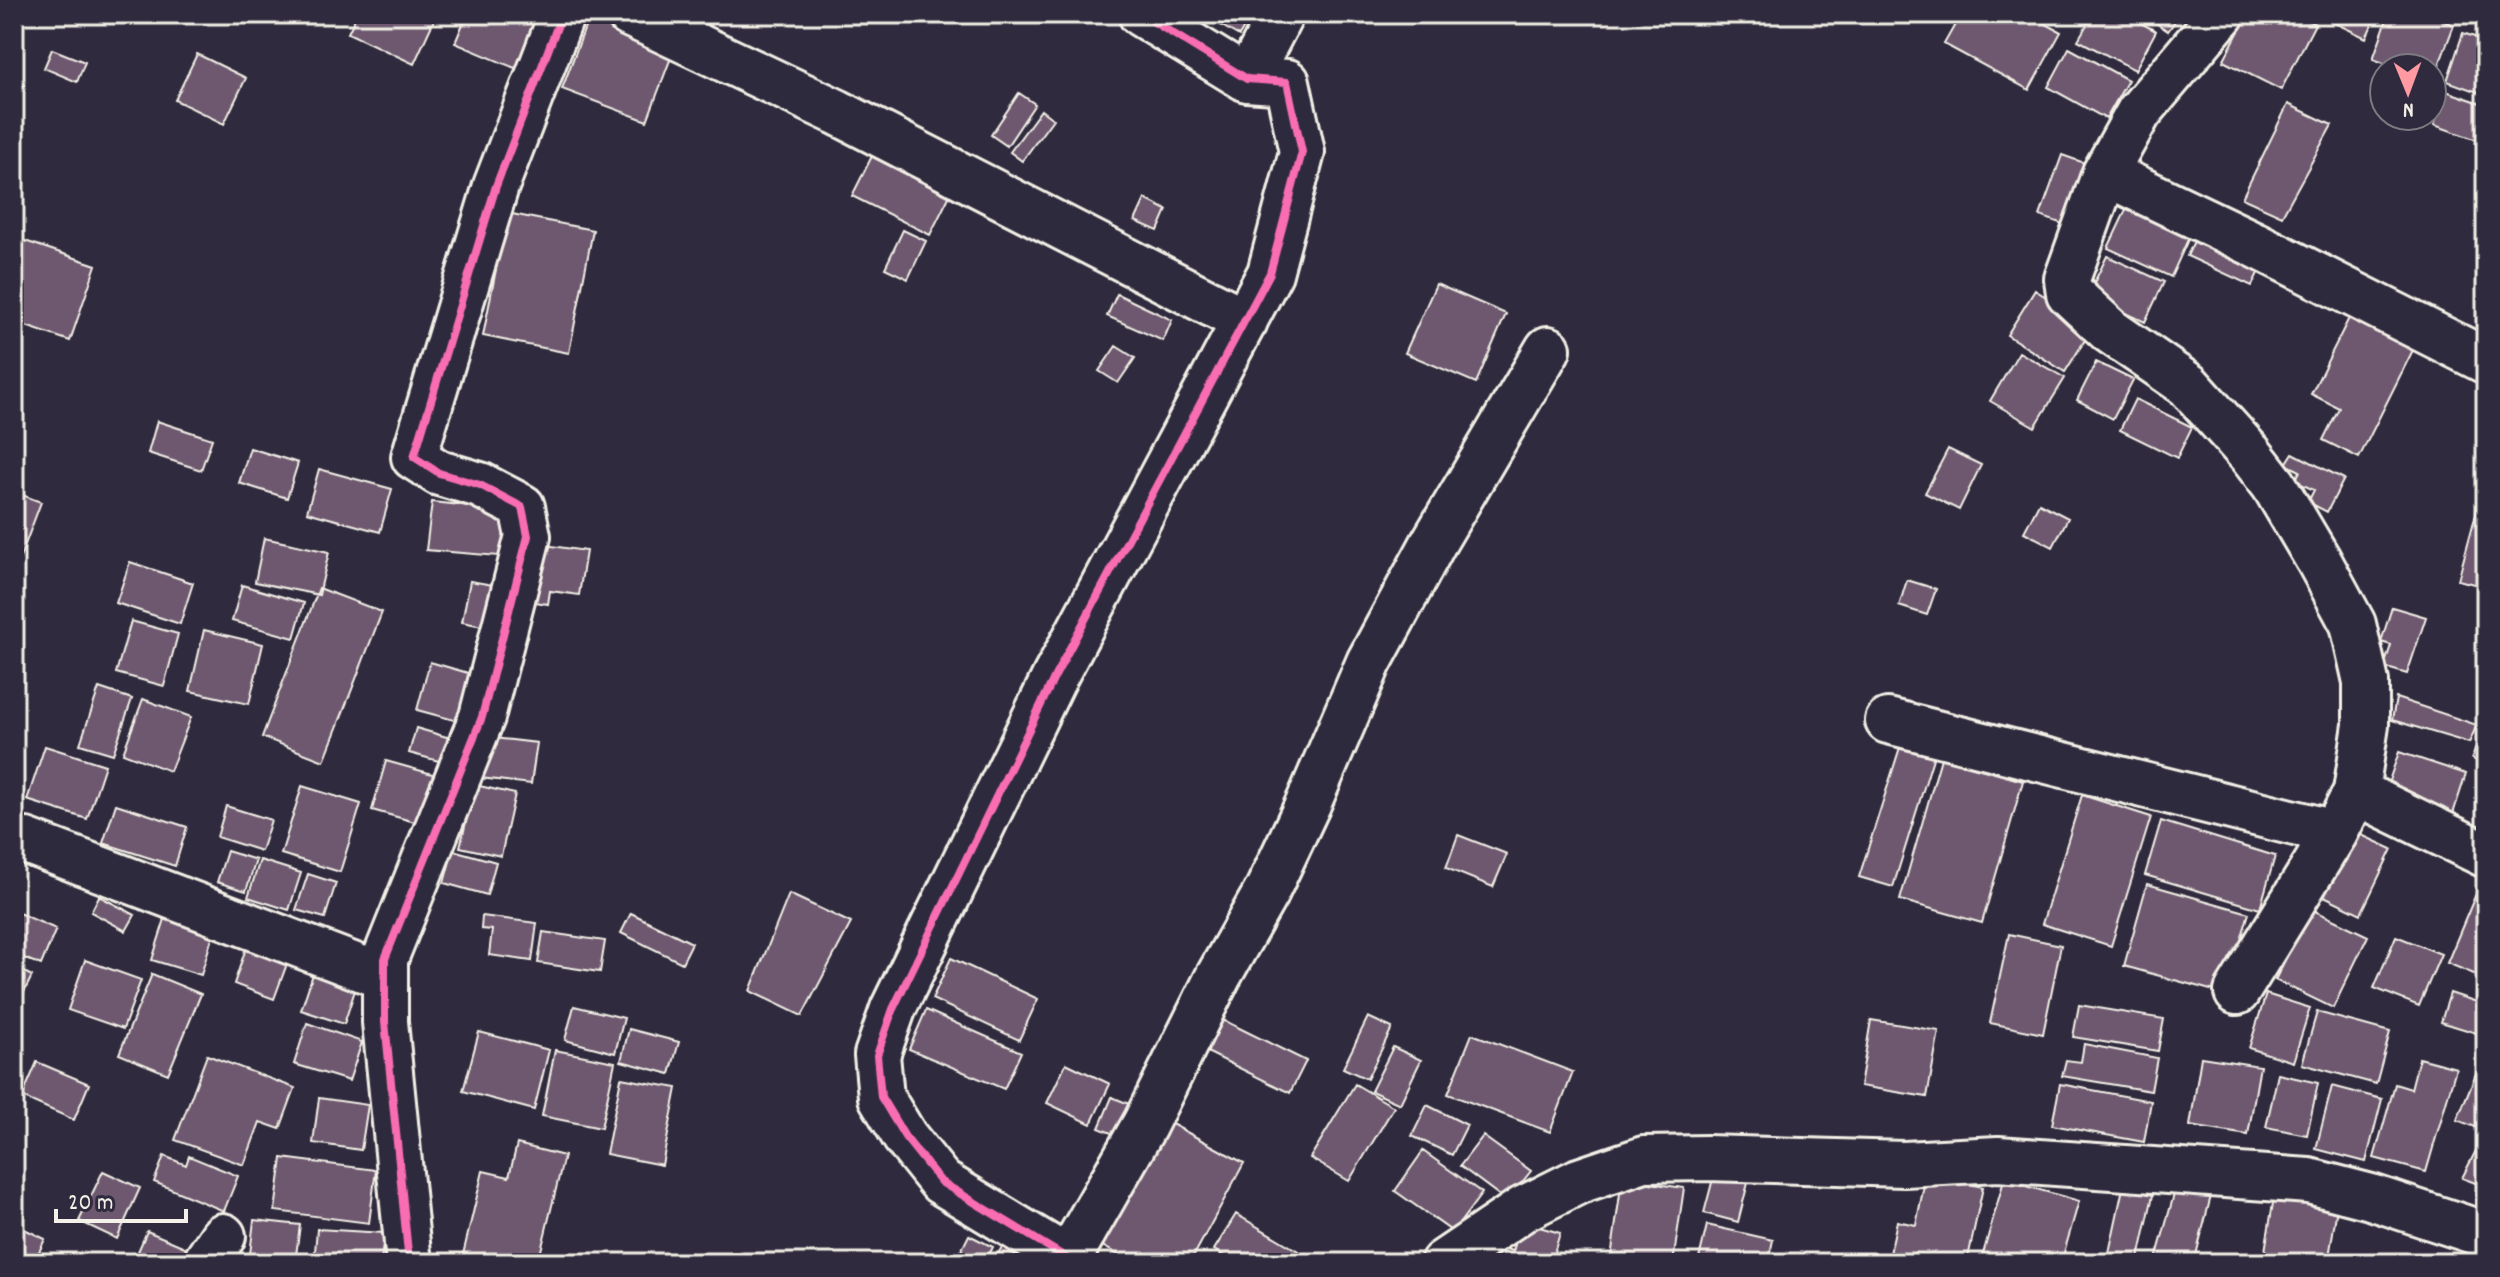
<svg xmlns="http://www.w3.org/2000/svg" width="2500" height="1277" font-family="Dekko,sans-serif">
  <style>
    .building { fill: #6e596f; stroke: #f4f1e8; stroke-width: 2 }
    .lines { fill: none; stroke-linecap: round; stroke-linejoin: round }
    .street-casing { stroke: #f4f1e8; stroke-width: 50 }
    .street { stroke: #2f2a3d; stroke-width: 44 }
    .cycleway-casing { stroke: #2f2a3d; stroke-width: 13 }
    .cycleway { stroke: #f96db3; stroke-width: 8 }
  </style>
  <rect width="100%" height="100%" fill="#2f2a3d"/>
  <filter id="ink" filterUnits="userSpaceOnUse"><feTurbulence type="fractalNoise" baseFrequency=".0125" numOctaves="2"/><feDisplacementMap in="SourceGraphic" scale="16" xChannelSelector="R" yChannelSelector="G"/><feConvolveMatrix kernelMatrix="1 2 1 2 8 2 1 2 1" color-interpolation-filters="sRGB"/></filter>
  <g filter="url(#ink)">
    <!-- building -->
    <path class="building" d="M357,14H432L436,16L414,64L348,33Z
      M467,14H546L522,71L455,43Z
      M590,14H596L676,44L647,121L562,89Z
      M1202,14H1252L1239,36Z
      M1961,14H2028L2061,32L2029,90L1944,44Z
      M2093,14H2124L2156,31L2135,70L2078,40Z
      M2143,14H2180L2168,31Z
      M2248,14H2295L2315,24L2281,90L2223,61Z
      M2316,14H2377L2366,38Z
      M2389,14H2426L2454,25L2433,81L2432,68H2397L2373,59Z
      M2463,33L2486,41V95L2447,81Z
      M2069,48L2128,80L2106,119L2048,87Z
      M52,49L85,62L77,82L44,68Z
      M197,54L246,78L224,124L175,100Z
      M2446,91L2486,105V143L2434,125Z
      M1019,93L1035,104L1007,146L991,135Z
      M2288,104L2332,125L2282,216L2242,198Z
      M1041,110L1053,119L1022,161L1010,152Z
      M876,148L954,187L930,235L852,196Z
      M2062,155L2096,167L2074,228L2040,216Z
      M2133,195L2195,224L2171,277L2108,248Z
      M1145,199L1167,210L1158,231L1135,221Z
      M507,213L593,230L569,353L483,336Z
      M2201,226L2266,256L2252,286L2187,256Z
      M903,230L926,241L908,279L885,268Z
      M22,240L96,265L70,341L14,322V265Z
      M2107,256L2164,282L2145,322L2088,295Z
      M1436,284L1506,314L1476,383L1405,353Z
      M2035,290L2093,327L2065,372L2007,335Z
      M1117,294L1172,320L1163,341L1107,316Z
      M2354,308L2418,340L2359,458L2323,440L2339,408L2311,394Z
      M1116,346L1135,358L1118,383L1099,371Z
      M2019,352L2065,378L2035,427L1990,401Z
      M2096,362L2133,380L2113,419L2077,400Z
      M2135,399L2192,427L2177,458L2120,430Z
      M14,400L23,404L14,426Z
      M157,421L212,439L201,470L148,453Z
      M250,448L298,463L287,498L239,483Z
      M1948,449L1981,465L1959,510L1925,493Z
      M2293,453L2344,479L2327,512L2308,502L2314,490L2295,481L2300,471L2286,464Z
      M319,469L392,489L380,532L307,512Z
      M14,492L41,502L14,574Z
      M432,502L520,511L511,557L426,550Z
      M2039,503L2068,518L2053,547L2024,532Z
      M2477,510L2486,512V587L2458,580Z
      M264,538L329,552L319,595L255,582Z
      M538,544L586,551L579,595L550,591L548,604L529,601Z
      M130,562L193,583L180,624L116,603Z
      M1907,580L1936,589L1927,615L1899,606Z
      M470,581L499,586L492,628L462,622Z
      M242,585L304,603L294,638L232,621Z
      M319,588L382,612L324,761L262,737Z
      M2392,607L2426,617L2407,674L2384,667L2391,645L2381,642Z
      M131,621L178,634L164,686L116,673Z
      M204,630L263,644L249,704L190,691Z
      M430,662L482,677L469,724L417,710Z
      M99,688L132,699L113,754L80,744Z
      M2396,698L2477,725L2469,743L2392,720Z
      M143,699L191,717L170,771L123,753Z
      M2484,722L2486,723V764L2472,759Z
      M416,728L457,740L450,764L409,753Z
      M485,737L537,743L531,784L480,778Z
      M1901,744L1934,755L1893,887L1859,877Z
      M45,746L105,765L87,819L27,800Z
      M2399,752L2466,774L2451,820L2383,798Z
      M1941,758L2023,781L1982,923L1900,900Z
      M386,761L443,777L429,826L372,810Z
      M475,785L515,794L501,856L460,847Z
      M302,786L361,804L340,872L281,854Z
      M2082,795L2151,817L2111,946L2042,924Z
      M116,804L187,827L175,866L103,843Z
      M226,806L271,820L261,851L217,837Z
      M2161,821L2275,856L2260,909L2145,875Z
      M2355,832L2392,849L2361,914L2324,896Z
      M1458,835L1507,854L1493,887L1446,868Z
      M453,850L496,862L487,895L444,883Z
      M227,851L256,860L246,891L217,882Z
      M260,860L301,873L289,910L248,897Z
      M308,874L336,883L325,918L296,910Z
      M2147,884L2249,913L2225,994L2124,966Z
      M2478,889L2486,892V979L2447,963Z
      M789,894L851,923L802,1016L750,991Z
      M99,896L135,915L126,931L91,912Z
      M2311,909L2368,936L2333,1008L2275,980Z
      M14,911L56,929L41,965L14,954Z
      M631,913L692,943L682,963L621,933Z
      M482,916L537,923L532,961L489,955L492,930L481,929Z
      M165,919L213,934L201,975L152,960Z
      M543,932L605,941L600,972L538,963Z
      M2009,934L2061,945L2043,1034L1990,1023Z
      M2396,936L2441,954L2419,1006L2374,988Z
      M247,945L288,961L274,999L234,984Z
      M951,958L1038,999L1019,1040L932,999Z
      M85,960L141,980L123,1029L68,1010Z
      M14,967L32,976L24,992L14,986Z
      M152,974L201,994L168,1074L119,1054Z
      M313,974L356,987L344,1024L301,1010Z
      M2450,993L2486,1005V1036L2441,1022Z
      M2266,994L2310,1008L2293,1062L2249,1048Z
      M2079,1005L2164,1019L2158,1051L2073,1037Z
      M574,1006L624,1018L615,1053L565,1040Z
      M926,1010L1021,1052L1004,1089L909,1049Z
      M2317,1012L2390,1032L2376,1084L2302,1064Z
      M1368,1017L1392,1028L1367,1079L1343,1068Z
      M1221,1019L1306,1061L1290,1093L1205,1051Z
      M1871,1020L1939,1031L1927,1097L1860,1086Z
      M307,1023L362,1042L349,1081L294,1064Z
      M629,1029L679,1042L670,1074L621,1061Z
      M479,1032L549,1050L534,1110L463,1091Z
      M1472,1034L1573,1072L1550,1132L1448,1094Z
      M2084,1044L2157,1058L2151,1091L2062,1076L2066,1060L2081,1062Z
      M1393,1047L1421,1060L1400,1104L1371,1091Z
      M2486,1049V1187L2462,1178L2486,1131L2457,1120Z
      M555,1050L615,1062L601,1128L542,1116Z
      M207,1055L295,1088L280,1129L260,1122L244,1165L175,1140Z
      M2201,1057L2260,1066L2248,1135L2190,1126Z
      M2419,1058L2456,1068L2426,1172L2374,1158L2395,1084L2411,1089Z
      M37,1062L89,1084L74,1120L22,1097Z
      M1066,1063L1110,1084L1091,1124L1047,1103Z
      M2278,1074L2318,1083L2307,1135L2266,1127Z
      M621,1078L677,1088L662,1165L606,1154Z
      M1355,1084L1394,1107L1349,1181L1310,1158Z
      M2060,1084L2151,1101L2144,1142L2052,1125Z
      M2332,1086L2382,1099L2366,1162L2316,1149Z
      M1112,1097L1129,1104L1116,1135L1099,1128Z
      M319,1098L368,1105L361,1150L313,1143Z
      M1427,1105L1467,1125L1452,1155L1412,1136Z
      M1166,1121L1244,1163L1190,1263H1133L1099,1244Z
      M1483,1136L1531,1171L1507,1201L1460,1166Z
      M517,1144L564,1156L538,1263H461L483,1171L509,1177Z
      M1423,1151L1482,1193L1453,1232L1395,1191Z
      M164,1156L186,1165L189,1156L238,1176L224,1211L154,1182Z
      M282,1158L376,1170L369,1223L275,1211Z
      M103,1171L140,1188L117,1239L79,1221Z
      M1715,1171L1749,1179L1738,1222L1704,1213Z
      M1926,1175L1983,1187L1967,1263H1888L1897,1221L1916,1225Z
      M1622,1179L1684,1188L1673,1263H1644L1611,1258Z
      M2004,1180L2079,1201L2061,1263H2015L1983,1254Z
      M2176,1187L2211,1196L2194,1263H2155Z
      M2123,1188L2153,1195L2138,1263L2107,1262Z
      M2274,1197L2337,1208L2328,1263H2263Z
      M1236,1214L1305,1255L1300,1263H1236L1214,1250Z
      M254,1220L300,1225L295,1263H249Z
      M1522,1222L1560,1233L1551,1263H1493L1498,1247L1513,1251Z
      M14,1224L45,1239L34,1263H14Z
      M1707,1225L1773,1240L1768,1263H1698Z
      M317,1229L384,1233L381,1263H314Z
      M147,1231L192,1250L187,1263H133Z
      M969,1235L993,1247L985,1263H955Z
      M1003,1245L1024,1257L1021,1263H993Z
      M551,1256L580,1263H550Z"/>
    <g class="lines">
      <defs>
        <path id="street" d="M629,14L837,112L1245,321
          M2222,14L2139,112L2105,173L2067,279L2069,293L2110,331L2188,385L2250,454L2274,485L2319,561L2353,624L2366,682V725L2356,792L2335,833L2237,992
          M1247,79L1281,14
          M2105,173L2254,244L2486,361
          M1888,721L2335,833
          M2356,792L2486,855
          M26,841L384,977
          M1068,1259L1145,1124L1218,977L1268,889L1308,804L1369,662L1434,542L1548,349
          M205,1263L223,1236
          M409,1263L385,1022V959L482,717L528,536L522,507L480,485L439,473L414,457L496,186L562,14
          M1075,1263L941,1182L905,1137L881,1097L877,1055L893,1009L1055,676L1270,273L1302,152L1287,82L1247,79L1141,14
          M1443,1263L1523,1209L1579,1181L1644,1159L1707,1158L1904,1164L1998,1159L2309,1181L2371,1197L2486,1235"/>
      </defs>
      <!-- street casing -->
      <use href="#street" class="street-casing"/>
      <!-- street -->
      <use href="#street" class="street"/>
      <defs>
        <path id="cycleway" d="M409,1263L385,1022V959L482,717L528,536L522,507L480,485L439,473L414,457L496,186L562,14
          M1075,1263L941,1182L905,1137L881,1097L877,1055L893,1009L1055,676L1270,273L1302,152L1287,82L1247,79L1141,14"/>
      </defs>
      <!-- cycleway casing -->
      <use href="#cycleway" class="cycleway-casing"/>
      <!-- cycleway -->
      <use href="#cycleway" class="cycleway"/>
    </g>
  </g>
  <!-- margin -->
  <rect width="2500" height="1277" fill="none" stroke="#2f2a3d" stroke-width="48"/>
  <rect x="24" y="24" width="2452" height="1229" fill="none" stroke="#f4f1e8" stroke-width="3" filter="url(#ink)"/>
  <!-- north arrow -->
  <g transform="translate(2408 92) rotate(179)"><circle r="38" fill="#2f2a3d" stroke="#7e7a81" stroke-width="2"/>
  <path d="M0-6L14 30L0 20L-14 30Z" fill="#ff9aa2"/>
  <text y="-12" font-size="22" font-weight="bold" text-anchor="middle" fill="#f4f1e8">N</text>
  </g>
  <!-- scale -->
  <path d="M56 1209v12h130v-12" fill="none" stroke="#f4f1e8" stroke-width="4"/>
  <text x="68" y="1209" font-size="24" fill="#f4f1e8" stroke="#2f2a3d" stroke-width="6" paint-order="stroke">20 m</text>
</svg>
